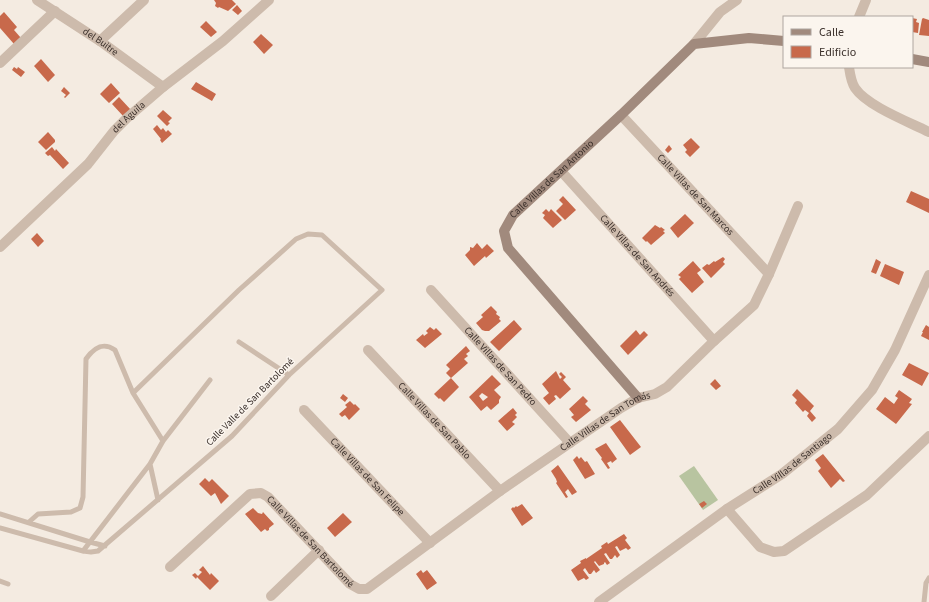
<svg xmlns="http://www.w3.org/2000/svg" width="929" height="602" font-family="'Source Sans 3',sans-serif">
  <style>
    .green { fill: #b8c4a0 }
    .building { fill: #c8694b; fill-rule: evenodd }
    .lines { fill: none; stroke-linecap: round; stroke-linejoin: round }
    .lane { stroke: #cdbbac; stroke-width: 5 }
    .street { stroke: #cdbbac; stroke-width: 10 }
    .secondary { stroke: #a18a7d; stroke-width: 10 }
    .labels { text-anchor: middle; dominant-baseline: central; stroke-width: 3; stroke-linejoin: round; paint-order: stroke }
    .street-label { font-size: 10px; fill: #3b302b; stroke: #fbf5ee }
  </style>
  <rect width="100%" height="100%" fill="#f4ebe1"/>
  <!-- green -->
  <path class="green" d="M694,466L718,500L703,510L679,476Z"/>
  <!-- building -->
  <path class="building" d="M214,0H232L236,4L228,11L219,7L218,8L215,6L216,3Z
    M237,5L242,11L238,15L232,10Z
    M4,12L17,27L14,30L21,38L14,44L0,28V16Z
    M912,18L917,19L916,22L919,23L918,33L912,32Z
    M923,18L929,20V36L919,35L922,19Z
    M206,21L217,32L211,37L200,27Z
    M261,34L273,45L264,54L253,42Z
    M41,59L55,75L48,82L34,66Z
    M14,67L17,69L18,67L25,72L21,77L12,70Z
    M196,82L216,94L212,101L191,89Z
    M111,83L120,93L109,103L100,94Z
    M64,87L70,93L65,98L64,97L66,95L61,91Z
    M119,97L131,110L124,117L112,104Z
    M163,110L172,118L168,122L170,123L167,126L157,116Z
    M157,125L161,130L163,128L166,132L168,130L172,134L162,143L160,140L161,139L153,129Z
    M48,132L55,140V142L46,150L38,142Z
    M691,138L700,147L690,157L685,152L687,150L683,145Z
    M669,145L672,149L668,153L665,150Z
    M52,147L55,151L56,149L69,163L63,169L50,155L48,156L45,153Z
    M911,191L929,199V213L906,202Z
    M563,196L576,210L565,220L556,211L563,204L559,200Z
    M546,209L549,212L551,209L562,220L553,228L543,218L545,215L542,213Z
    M685,214L694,223L678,238L670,228Z
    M655,225L660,228L661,227L665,230L663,231L665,233L651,245L647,241L646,242L642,238Z
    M37,233L44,241L38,247L31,239Z
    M477,243L482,249L487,244L494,251L486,258L485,256L474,266L465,255L470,250V247L473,248Z
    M723,257L725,259L723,262L725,264L711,278L702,268L707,264L709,265L714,261L715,262Z
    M876,259L881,262L876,274L871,272Z
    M693,261L701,270L697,273L704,282L692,293L679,279L681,277L678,275Z
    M885,264L904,272L899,285L880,276Z
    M491,306L497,312L496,314L500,317L499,319L501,321L489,331H485L482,330L476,323L483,317L481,315Z
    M514,320L522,329L499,351L490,342Z
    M926,325L929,327V340L921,336L923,332H922Z
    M430,327L434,330L436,328L442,334L425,348L416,340L423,334L424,336L428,333L426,331Z
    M636,330L640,335L644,331L648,335L628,355L620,346Z
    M466,346L470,351L466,354L468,356L464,359L468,363L451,378L446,373L450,369L446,365Z
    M909,363L929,373L922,386L902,375Z
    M556,371L560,379L562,377L559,374L561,372L566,377L563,380L571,389L560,399L556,395L554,396L556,399L549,405L543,398L549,393L542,384Z
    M492,375L501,384L494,390L501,397L499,400V403L491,410L487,406L481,411L469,397ZM482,393L488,397L483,401L479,396Z
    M451,378L459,387L444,402L440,398L439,399L434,394Z
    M715,379L721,386L716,390L710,384Z
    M797,389L814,406L810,411L816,418L812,422L807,416L809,413L805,410L803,412L795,403L797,400L792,395Z
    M899,390L912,399L909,403L912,404L896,424L876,409L885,397L894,404L898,398L895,396Z
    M343,394L348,398L345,402L340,398Z
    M583,396L588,401L585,404L591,410L576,422L571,417L574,415L569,409Z
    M350,401L354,405L355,404L360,409L349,420L345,415L342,417L339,414L347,407L345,405Z
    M513,408L517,413L515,415L517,417L512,422L515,424L507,431L498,421Z
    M620,420L641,447L630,455L610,427Z
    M606,443L617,459L612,463L611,461L607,463L610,468L608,469L601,459L602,458L595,449Z
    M823,454L845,481L843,482L840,479L831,488L818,471L821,468L815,460Z
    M577,456L579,459L581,457L585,462L587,461L595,474L585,479L573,460Z
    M558,465L577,492L572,495L568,489L565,492L568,497L566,498L556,483L557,482L556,479L551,471Z
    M205,478L209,482L212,479L229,496L221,504L215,493L211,496L199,484Z
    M704,501L707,504L702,508L699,504Z
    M522,504L533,518L522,526L511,509L513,507L514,508L516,506L517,507Z
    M253,508L258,513L262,514L263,512L274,524L269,528V530L267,531L265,529L261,532L245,514Z
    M343,513L352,522L335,537L327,528Z
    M624,534L627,538L625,540L631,548L628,550L626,548L620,551L617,546L615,547L620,555L617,558L615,555L612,559H610L606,553L604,554L610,563L607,565L605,562L604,563V564L599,566L595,561L594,562L600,570L596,573L594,570L591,574H589L585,568L583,570L589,578L586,580L584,578L578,581L571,570L581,563L580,561L586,558V559L602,548L601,546L607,542L608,544Z
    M203,566L210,575L211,573L219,581L210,590L197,577L196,579L192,575L195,573L198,576L202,572L199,570Z
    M421,570L423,573L427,570L437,583L427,590L416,574Z"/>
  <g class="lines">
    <!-- lane -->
    <path class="lane" d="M239,342L289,375
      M158,500L150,464L163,441L210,380
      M0,514L90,542L105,546
      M29,522L38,514L71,512L80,508L83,497L86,359C93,349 102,341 115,350L133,393
      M0,528L83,551L91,552L98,551L232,436L289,375L382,290L322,235L308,234L296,239L239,290L133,393L163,441
      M83,551L150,464
      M0,581L8,584
      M924,602L926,583L929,578"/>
    <!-- street -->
    <g class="street">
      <path id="s1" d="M37,0L100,41L163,87"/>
      <path d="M859,17L866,0"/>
      <path d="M100,41L144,0"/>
      <path d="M694,44L720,12L737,0"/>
      <path d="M0,63L55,11"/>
      <path d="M849,67C850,74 851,82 855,88C867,106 909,122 929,132"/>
      <path id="s2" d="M621,115L769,274"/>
      <path id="s3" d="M561,171L714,341"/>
      <path id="s4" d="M0,247L88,164L114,131L127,118L163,87L223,41L269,0"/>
      <path id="s5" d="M431,290L570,443"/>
      <path id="s6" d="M368,350L500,491"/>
      <path id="s7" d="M304,410L430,543"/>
      <path d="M727,509L760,547L774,552L784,551L867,495L929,436"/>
      <path id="s8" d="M170,567L250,494L261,493L268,497L350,584L359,589H367L500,491L621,408L638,398L655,394L667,387L714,341L754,305L769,274L798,206"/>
      <path d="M271,596L319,550"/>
      <path id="s9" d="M599,602L727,509L782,474L838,429L872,390L895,350L929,275"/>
    </g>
    <!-- secondary -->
    <g class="secondary">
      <path d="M912,59L929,62"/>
      <path id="s10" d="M638,398L508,248L504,231L513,215L621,115L694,44L749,38L784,41"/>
    </g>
  </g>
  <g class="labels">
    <!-- street labels -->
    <g class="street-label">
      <text stroke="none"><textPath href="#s1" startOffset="76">del Buitre</textPath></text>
      <text stroke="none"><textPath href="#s4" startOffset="183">del Aguila</textPath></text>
      <text stroke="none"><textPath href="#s10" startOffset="287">Calle Villas de San Antonio</textPath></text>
      <text stroke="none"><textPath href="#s2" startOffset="109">Calle Villas de San Marcos</textPath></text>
      <text stroke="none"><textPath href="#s3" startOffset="114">Calle Villas de San Andrés</textPath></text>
      <text stroke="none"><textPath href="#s5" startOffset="103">Calle Villas de San Pedro</textPath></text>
      <text transform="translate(250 402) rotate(-45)">Calle Valle de San Bartolomé</text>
      <text stroke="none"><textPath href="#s6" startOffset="97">Calle Villas de San Pablo</textPath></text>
      <text stroke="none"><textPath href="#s8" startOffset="557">Calle Villas de San Tomás</textPath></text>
      <text stroke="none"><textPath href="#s9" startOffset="238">Calle Villas de Santiago</textPath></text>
      <text stroke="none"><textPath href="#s7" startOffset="92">Calle Villas de San Felipe</textPath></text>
      <text stroke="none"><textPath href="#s8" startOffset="189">Calle Villas de San Bartolomé</textPath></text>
    </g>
  </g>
  <!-- legend -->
  <rect x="783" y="16" width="130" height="52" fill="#fbf5ee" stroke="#aea6a0"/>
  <rect x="791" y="29" width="20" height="6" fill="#a18a7d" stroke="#aea6a0"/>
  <text x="819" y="36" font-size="12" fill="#3b302b">Calle</text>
  <rect x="791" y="46" width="20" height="12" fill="#c8694b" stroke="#aea6a0"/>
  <text x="819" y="56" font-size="12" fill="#3b302b">Edificio</text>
</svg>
